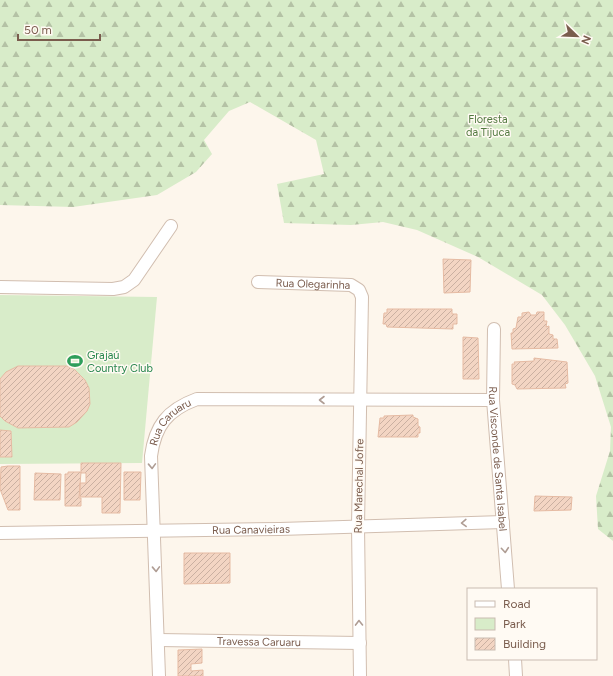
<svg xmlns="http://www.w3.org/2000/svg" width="613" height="676" font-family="Figtree,sans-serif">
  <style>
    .forest { fill: url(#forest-firs) }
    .green { fill: #d8ecc9 }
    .building { fill: url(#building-hatch); stroke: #e6bba3 }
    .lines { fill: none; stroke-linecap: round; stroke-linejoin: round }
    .street-casing { stroke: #d1beb0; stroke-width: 14 }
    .street { stroke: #fff; stroke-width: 12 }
    .oneway { stroke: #af9d94 }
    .labels { text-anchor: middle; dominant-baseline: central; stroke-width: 3; stroke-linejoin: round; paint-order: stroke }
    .park-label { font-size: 11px; fill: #537a41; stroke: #fffaf3 }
    .street-label { font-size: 11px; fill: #7a5c4d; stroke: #fffaf3 }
    .leisure-label { font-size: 11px; fill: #27864d; stroke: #fffaf3; text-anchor: start }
  </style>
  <defs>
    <pattern id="forest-firs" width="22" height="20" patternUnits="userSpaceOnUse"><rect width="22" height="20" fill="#d8ecc9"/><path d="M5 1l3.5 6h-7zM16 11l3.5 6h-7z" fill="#b4c2a5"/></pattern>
    <pattern id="building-hatch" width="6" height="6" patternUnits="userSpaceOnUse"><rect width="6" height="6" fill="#f3d5c3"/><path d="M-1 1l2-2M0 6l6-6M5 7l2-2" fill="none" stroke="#cab0a1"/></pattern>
  </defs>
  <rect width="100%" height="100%" fill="#fdf6ec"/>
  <!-- forest -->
  <path class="forest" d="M0,0H613V541L598,529L596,496L610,451L611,427L595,376L565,325L542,295L478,257L417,230L383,222L351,225L284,223L277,184L324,174L316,140L250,102L229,111L204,140L212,154L196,172L157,195L73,207L0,205Z"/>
  <!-- green -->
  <path class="green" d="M0,295L157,297L142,463L0,464Z"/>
  <!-- building -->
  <path class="building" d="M443,259L471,260L470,292L444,293Z
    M387,309H452V314H457V324H453V329L387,327L386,324H383L384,313H387Z
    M529,312L531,315H536L537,312H544V321H547L546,327L549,326V334L553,335V339H557L558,348L512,349L511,333H513V329L516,328L518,317H522V313Z
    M463,337L478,338L479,379H463Z
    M534,358L567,362L568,383L565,384L566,388L517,389L515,385L512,384V364H515L514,362L534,361Z
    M18,366H67L74,369L85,380L89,388L90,404L87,411L77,422L69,427L18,428L5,421L0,416V379L6,372Z
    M413,415V417L418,419V426L420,427V433H418V437H378L380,418H384V416Z
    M0,430L11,431L12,457H0Z
    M81,463H121L120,513H102V497H80V483H86V473H81Z
    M8,466H20V510H8L0,489L1,467Z
    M68,472H81L79,498H81V506H65V474H68Z
    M124,472H141L140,500H124Z
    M35,473L61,474L60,500H34Z
    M535,496L572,497L571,510L534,511Z
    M184,553H230V583L184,584Z
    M202,649V663L191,664V671L203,670V676H178V650Z"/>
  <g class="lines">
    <defs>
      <g id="street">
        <path id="s1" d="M258,282L351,285L359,290L362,297L358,526L360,676"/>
        <path d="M0,287L113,289L124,287L134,280L171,226"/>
        <path id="s2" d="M494,329L493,400L508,589"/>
        <path id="s3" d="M0,533L280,529L503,522"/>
        <path id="s4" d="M159,640L360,643"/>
        <path d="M515,659L516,676"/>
        <path id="s5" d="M159,676L151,456C155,426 167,410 197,399L493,400"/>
      </g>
    </defs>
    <!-- street casing -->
    <use href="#street" class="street-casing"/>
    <!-- street -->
    <use href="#street" class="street"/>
  </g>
  <!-- one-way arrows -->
  <defs><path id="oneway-chevron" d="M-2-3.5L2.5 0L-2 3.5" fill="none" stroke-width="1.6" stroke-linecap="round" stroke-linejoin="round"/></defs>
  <g class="oneway">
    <use href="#oneway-chevron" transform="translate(322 400) rotate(-180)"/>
    <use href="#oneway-chevron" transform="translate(152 466) rotate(88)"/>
    <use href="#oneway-chevron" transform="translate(464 523) rotate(178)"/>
    <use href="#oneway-chevron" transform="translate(505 550) rotate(85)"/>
    <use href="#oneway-chevron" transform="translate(156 569) rotate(88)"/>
    <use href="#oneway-chevron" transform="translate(359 623) rotate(-91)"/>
  </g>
  <!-- icons -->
  <defs>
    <symbol id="stadium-bare" viewBox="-9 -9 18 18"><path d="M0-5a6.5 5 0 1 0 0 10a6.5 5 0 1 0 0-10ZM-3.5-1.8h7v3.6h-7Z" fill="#2e9e5b" stroke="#fffaf3" stroke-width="2.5" paint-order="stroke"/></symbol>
  </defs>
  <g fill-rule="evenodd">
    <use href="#stadium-bare" x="64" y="350" width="22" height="22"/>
  </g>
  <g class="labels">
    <!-- park labels -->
    <g class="park-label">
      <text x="488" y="119">Floresta<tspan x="488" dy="13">da Tijuca</tspan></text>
    </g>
    <!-- street labels -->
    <g class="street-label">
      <text stroke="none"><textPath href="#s1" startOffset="55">Rua Olegarinha</textPath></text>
      <text stroke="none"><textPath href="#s5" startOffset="261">Rua Caruaru</textPath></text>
      <text stroke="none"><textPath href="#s2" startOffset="130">Rua Visconde de Santa Isabel</textPath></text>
      <text transform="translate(359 486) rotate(-89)">Rua Marechal Jofre</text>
      <text stroke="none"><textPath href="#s3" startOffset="251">Rua Canavieiras</textPath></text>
      <text stroke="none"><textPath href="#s4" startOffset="100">Travessa Caruaru</textPath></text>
    </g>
    <!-- leisure labels -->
    <g class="leisure-label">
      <text x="87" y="355">Grajaú<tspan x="87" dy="13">Country Club</tspan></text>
    </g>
  </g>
  <!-- legend -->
  <rect x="467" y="588" width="130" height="72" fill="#fffaf3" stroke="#cabbb1"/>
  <rect x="475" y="601" width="20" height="6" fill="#ffffff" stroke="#cabbb1"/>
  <text x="503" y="608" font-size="12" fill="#7a5c4d">Road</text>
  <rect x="475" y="618" width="20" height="12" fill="#d8ecc9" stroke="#cabbb1"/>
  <text x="503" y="628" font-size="12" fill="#7a5c4d">Park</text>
  <rect x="475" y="638" width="20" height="12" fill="url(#building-hatch)" stroke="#cabbb1"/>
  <text x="503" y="648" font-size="12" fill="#7a5c4d">Building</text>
  <!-- north arrow -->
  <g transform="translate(577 36) rotate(113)" stroke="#fffaf3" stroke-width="3" paint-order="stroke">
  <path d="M0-3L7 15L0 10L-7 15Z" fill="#7a5c4d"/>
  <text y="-6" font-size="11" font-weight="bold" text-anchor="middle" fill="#7a5c4d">N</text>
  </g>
  <!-- scale -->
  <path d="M18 34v6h82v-6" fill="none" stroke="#7a5c4d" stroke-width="2"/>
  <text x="24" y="34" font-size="12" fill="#7a5c4d" stroke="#fffaf3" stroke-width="3" paint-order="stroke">50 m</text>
</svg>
